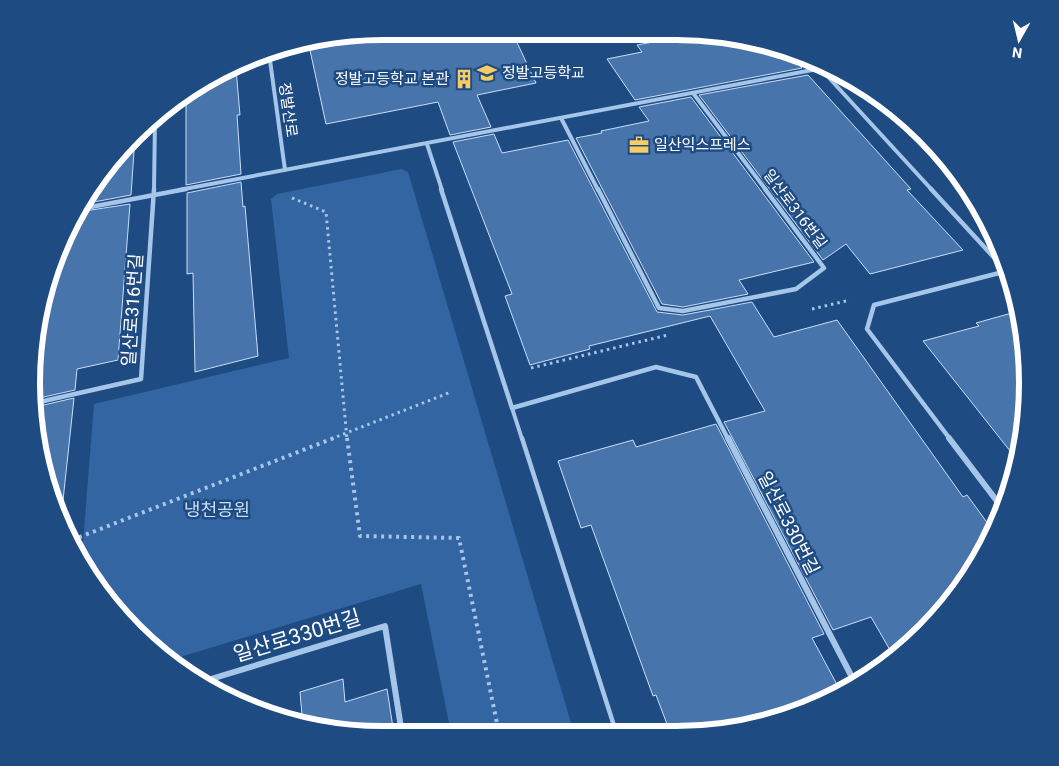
<svg xmlns="http://www.w3.org/2000/svg" width="1059" height="766" font-family="Roboto,'Noto Sans KR',sans-serif">
  <style>
    .green { fill: #3265a1 }
    .building { fill: #4775ab; stroke: #c9def7 }
    .lines { fill: none; stroke-linecap: round; stroke-linejoin: round }
    .path-far1 { stroke: #a5c5e9; stroke-width: 3; stroke-dasharray: 2.5 4; stroke-linecap: butt }
    .path { stroke: #a5c5e9; stroke-width: 4; stroke-dasharray: 3 4.5; stroke-linecap: butt }
    .lane-far1 { stroke: #a5c5e9; stroke-width: 4 }
    .lane { stroke: #a5c5e9; stroke-width: 4.5 }
    .street-far2 { stroke: #a5c5e9; stroke-width: 4 }
    .street-far1 { stroke: #a5c5e9; stroke-width: 4.5 }
    .street { stroke: #a5c5e9; stroke-width: 6 }
    .labels { text-anchor: middle; dominant-baseline: central; stroke-width: 5; stroke-linejoin: round; paint-order: stroke }
    .far-poi-label { font-size: 15px; fill: #fff; stroke: #1f4b83; text-anchor: start }
    .far-street-label { font-size: 15px; fill: #fff; stroke: #1f4b83 }
    .street-label { font-size: 18px; fill: #fff; stroke: #1f4b83 }
    .park-label { font-size: 18px; fill: #c9def7; stroke: #1f4b83 }
    .near-street-label { font-size: 21px; fill: #fff; stroke: #1f4b83 }
    .rim { fill: none; stroke: #fff; stroke-width: 6 }
  </style>
  <rect width="100%" height="100%" fill="#1f4b83"/>
  <!-- green -->
  <path class="green" d="M401,169L408,172L574,733H451L421,584L167,661L118,615L82,555L94,404L289,358L271,199L277,194Z"/>
  <!-- building -->
  <path class="building" d="M383,31L513,34L536,83L477,95L491,127L450,135L438,102L326,124L308,41Z
    M681,37L745,38L790,55L802,68L635,100L607,59L642,52L637,45Z
    M236,69L240,115H237L241,174L186,185V92Z
    M808,75L911,189L907,190L963,250L870,274L846,244L823,260L699,95Z
    M691,97L814,262L739,280L748,294L683,307L662,304L576,138L602,133L601,131L649,121L639,107Z
    M494,134L502,153L568,140L657,312L683,315L752,302L774,337L837,320L963,497L967,495L994,532L955,597L908,648L894,657L871,617L833,630L724,422L765,411L710,316L589,346L590,349L530,365L505,296L512,294L453,142Z
    M135,137L131,195L83,204L119,151Z
    M241,182L243,207L245,206L258,356L195,372L193,273L187,274V193Z
    M130,204L118,360L77,369L75,390L35,399L38,315L67,228L78,212Z
    M1019,311L1025,337L1027,406L1018,461L923,341L979,326L976,323Z
    M74,398L61,519H59L34,429L35,407Z
    M716,424L824,634L812,638L841,692L831,699L722,732H670L656,695L653,696L591,525L581,528L558,461L633,440L636,447Z
    M343,679L345,702L387,689L394,734H360L286,720L302,715L300,692Z"/>
  <g class="lines">
    <!-- path-far1 -->
    <path class="path-far1" d="M292,198L326,212L347,439
      M812,309L850,300
      M531,368L668,335
      M331,439L451,392"/>
    <!-- path -->
    <path class="path" d="M347,438L360,536L459,538L499,733
      M72,540L334,438"/>
    <!-- lane-far1 -->
    <path class="lane-far1" d="M512,408L522,439"/>
    <!-- lane -->
    <path class="lane" d="M522,438L616,732"/>
    <!-- street-far2 -->
    <path class="street-far2" d="M269,53L285,170
      M820,68L932,190
      M693,93L766,190
      M561,118L598,190
      M427,144L442,190
      M154,190L155,119
      M179,190L823,68"/>
    <!-- street-far1 -->
    <path class="street-far1" d="M441,189L512,408L656,367L696,377L728,439
      M598,189L659,308L683,311L796,289L824,268L765,189
      M931,189L1010,275
      M80,209L186,189
      M35,403L141,379L154,189
      M950,439L867,329L874,305L1007,271"/>
    <!-- street -->
    <path class="street" d="M728,438L855,683
      M949,438L1003,509
      M201,682L385,626L402,734"/>
  </g>
  <!-- icons -->
  <defs>
    <symbol id="school-bare" viewBox="-9 -9 18 18"><path d="M0-5L7-2L0 1L-7-2ZM-4 1L0 2.5L4 1V4Q0 6-4 4Z" fill="#f8cc65" stroke="#1f4b83" stroke-width="2.5" paint-order="stroke"/></symbol>
    <symbol id="building-bare" viewBox="-9 -9 18 18"><path d="M-4-6H4V6H1V3H-1V6H-4ZM-2.5-4.3h1.7v1.8h-1.7ZM.8-4.3h1.7v1.8H.8ZM-2.5-1h1.7V.8h-1.7ZM.8-1h1.7V.8H.8Z" fill="#f8cc65" stroke="#1f4b83" stroke-width="2.5" paint-order="stroke"/></symbol>
    <symbol id="office-bare" viewBox="-9 -9 18 18"><path d="M-6-3h4V-5.5h4V-3h4V5H-6ZM-1-4.5V-3h2v-1.5ZM-6 0V1H6V0Z" fill="#f8cc65" stroke="#1f4b83" stroke-width="2.5" paint-order="stroke"/></symbol>
  </defs>
  <g fill-rule="evenodd">
    <use href="#school-bare" x="473" y="59" width="28" height="28"/>
    <use href="#building-bare" x="450" y="65" width="28" height="28"/>
    <use href="#office-bare" x="625" y="131" width="28" height="28"/>
  </g>
  <g class="labels">
    <!-- far-poi labels -->
    <g class="far-poi-label">
      <text x="502" y="73">정발고등학교</text>
      <text x="449" y="79" text-anchor="end">정발고등학교 본관</text>
      <text x="654" y="145">일산익스프레스</text>
    </g>
    <!-- far-street labels -->
    <g class="far-street-label">
      <text transform="translate(288 110) rotate(82)">정발산로</text>
      <text transform="translate(795 209) rotate(53)">일산로316번길</text>
    </g>
    <!-- street labels -->
    <g class="street-label">
      <text transform="translate(132 310) rotate(-86)">일산로316번길</text>
      <text transform="translate(789 523) rotate(63)">일산로330번길</text>
    </g>
    <!-- park labels -->
    <g class="park-label">
      <text x="217" y="509">냉천공원</text>
    </g>
    <!-- near-street labels -->
    <g class="near-street-label">
      <text transform="translate(297 636) rotate(-17)">일산로330번길</text>
    </g>
  </g>
  <!-- crop -->
  <path d="M0 0H1059V766H0ZM383 40H676A343 343 0 0 1 1019 383V383A343 343 0 0 1 676 726H383A343 343 0 0 1 40 383V383A343 343 0 0 1 383 40Z" fill="#1f4b83" fill-rule="evenodd"/>
  <path class="rim" d="M383 40H676A343 343 0 0 1 1019 383V383A343 343 0 0 1 676 726H383A343 343 0 0 1 40 383V383A343 343 0 0 1 383 40Z"/>
  <!-- north arrow -->
  <g transform="translate(1019 40) rotate(188)" stroke="#1f4b83" stroke-width="4" paint-order="stroke">
  <path d="M0-4L9 19L0 12L-9 19Z" fill="#ffffff"/>
  <text y="-8" font-size="14" font-weight="bold" text-anchor="middle" fill="#ffffff">N</text>
  </g>
</svg>
